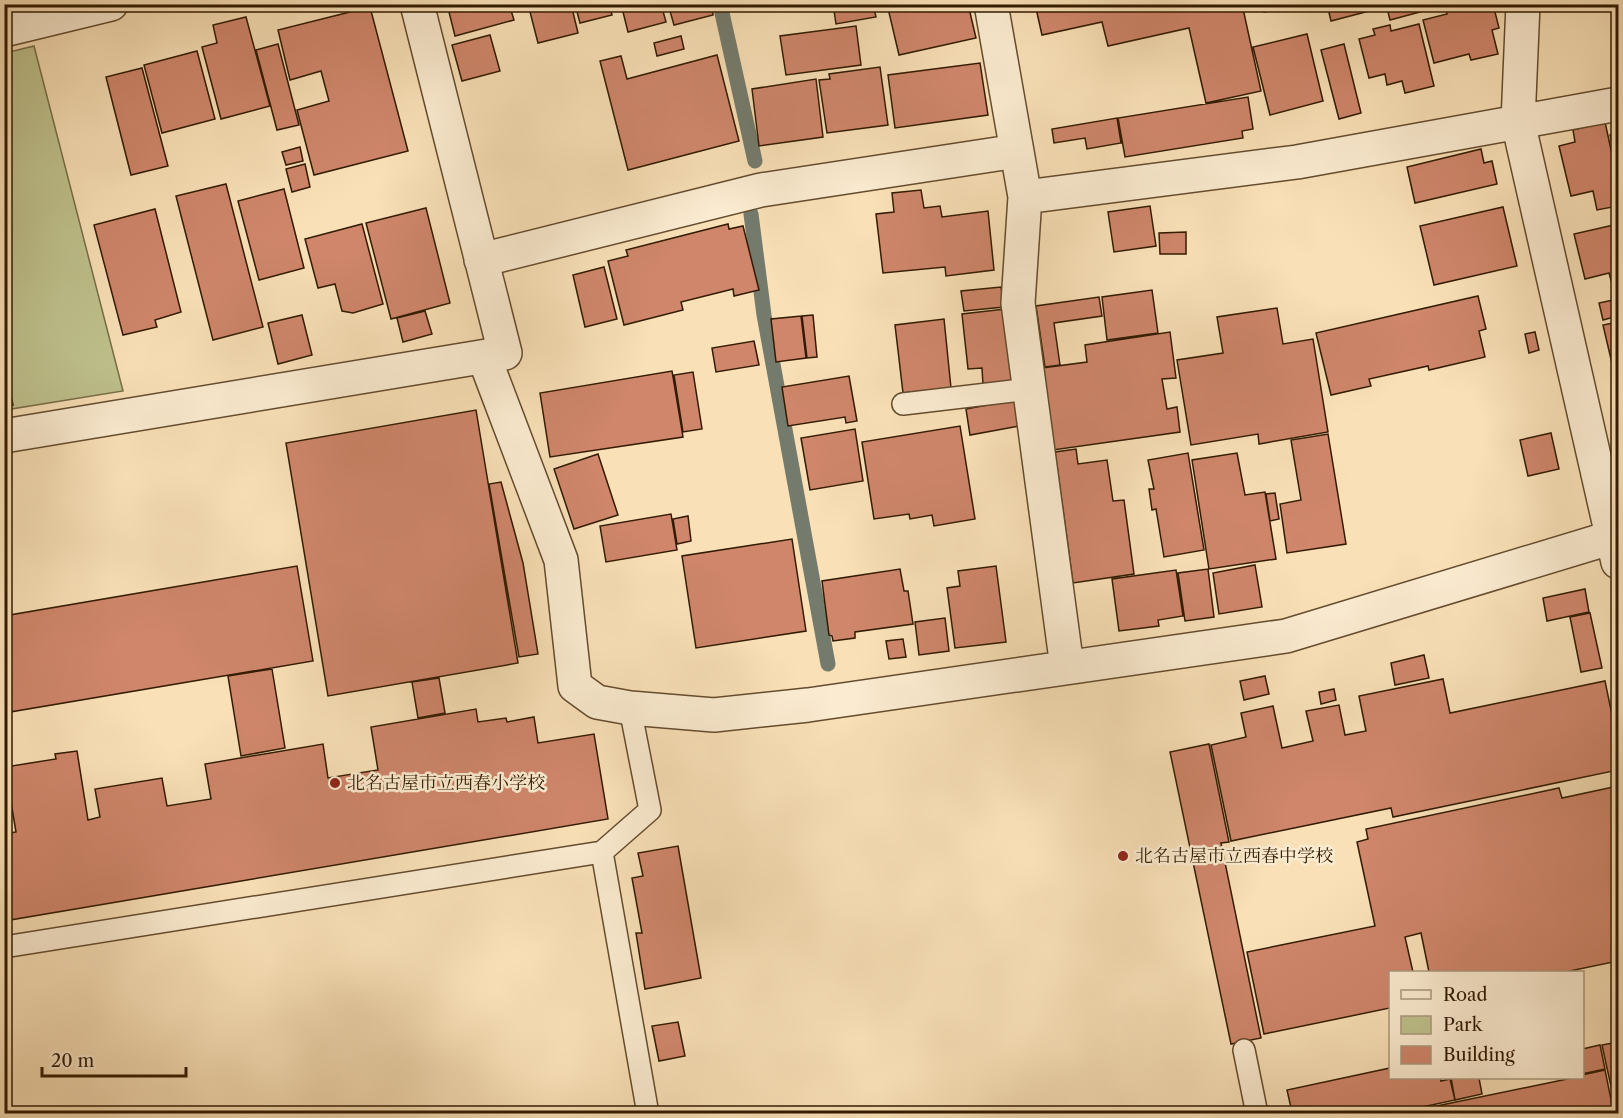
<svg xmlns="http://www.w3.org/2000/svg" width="1623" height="1118" font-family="'Libre Caslon Text','Noto Serif JP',serif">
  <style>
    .green { fill: #bfc28e; stroke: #786e47; stroke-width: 1.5 }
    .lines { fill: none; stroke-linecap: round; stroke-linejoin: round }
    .stream { stroke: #747b6d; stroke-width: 15 }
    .building { fill: #cf866b; stroke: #321b00; stroke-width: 1.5 }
    .service-casing { stroke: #644c2e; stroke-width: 24 }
    .minor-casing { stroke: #644c2e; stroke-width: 36 }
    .tertiary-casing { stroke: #644c2e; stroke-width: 36 }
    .service { stroke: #fbebd0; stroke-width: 21 }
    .minor { stroke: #fbebd0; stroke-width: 33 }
    .tertiary { stroke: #fbebd0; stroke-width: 33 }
    .poi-dot { fill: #8f2418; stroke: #fbebd0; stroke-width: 2 }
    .labels { text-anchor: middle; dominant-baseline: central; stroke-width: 5; stroke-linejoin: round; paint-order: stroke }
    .poi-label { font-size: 18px; fill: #321b00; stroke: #fbebd0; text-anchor: start }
  </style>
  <rect width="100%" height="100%" fill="#f9e0b7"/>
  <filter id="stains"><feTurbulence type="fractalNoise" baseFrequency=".00333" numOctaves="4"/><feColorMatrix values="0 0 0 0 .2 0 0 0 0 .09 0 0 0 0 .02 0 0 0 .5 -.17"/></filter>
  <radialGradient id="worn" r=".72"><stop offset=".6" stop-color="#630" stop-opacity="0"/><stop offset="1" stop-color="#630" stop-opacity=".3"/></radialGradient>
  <!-- green -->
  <path class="green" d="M34,46L123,391L5,410V53Z"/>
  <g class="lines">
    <!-- stream -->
    <path class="stream" d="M720,4L755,161
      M751,214L764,315L828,664"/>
  </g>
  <!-- building -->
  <path class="building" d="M447,4H509L514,20L455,36Z
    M528,4H571L578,33L538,43Z
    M575,4H609L612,15L580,23Z
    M621,4H661L666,22L628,32Z
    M668,4H711L713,15L674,25Z
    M833,4H873L876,17L836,24Z
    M887,4H968L976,38L899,55Z
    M1035,4H1242L1261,91L1206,103L1189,28L1108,46L1102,22L1042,35Z
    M1262,4H1294L1264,12Z
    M1327,4H1396L1331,21Z
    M1402,4H1418L1420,12L1390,20L1387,8Z
    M1465,4L1466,9L1493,4L1499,28L1492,30L1498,54L1471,60L1469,54L1434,63L1423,20L1447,14L1446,9Z
    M370,7L408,151L314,175L297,110L329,101L321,71L290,80L278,30Z
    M246,17L270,106L221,119L202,47L217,43L213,25Z
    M1419,24L1434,86L1405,93L1402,81L1387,85L1385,74L1369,78L1359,39L1375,35L1373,29L1390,25L1391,31Z
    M856,26L861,65L786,75L780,36Z
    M1307,34L1323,101L1270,115L1253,47Z
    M490,35L500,71L462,81L452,45Z
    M681,36L684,49L657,56L654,43Z
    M278,44L299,125L277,130L256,50Z
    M1344,44L1361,113L1339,119L1321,50Z
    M197,51L215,119L162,133L144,65Z
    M717,55L739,141L628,170L600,61L621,56L627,79Z
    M980,63L988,115L895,128L888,75Z
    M880,67L888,125L827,133L819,80L830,79L829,74Z
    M142,68L168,166L131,175L106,77Z
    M816,79L823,137L759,146L752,89Z
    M1248,97L1253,129L1242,131L1243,138L1125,157L1118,118Z
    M1117,118L1121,143L1087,149L1085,138L1054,143L1052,129Z
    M1605,122L1618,182V206L1597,210L1593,191L1571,196L1559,146L1575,142L1573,130Z
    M1618,133V171L1610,135Z
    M300,147L303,161L286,165L282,152Z
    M1481,149L1484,163L1492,161L1497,184L1415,203L1407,167Z
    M305,164L310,187L292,192L286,169Z
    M226,184L263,327L213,340L176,196Z
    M284,189L304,268L259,280L238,201Z
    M921,190L924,208L940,206L942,217L988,211L994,270L946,276L945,267L883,273L876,214L894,212L892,193Z
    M1150,206L1156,246L1114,252L1108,212Z
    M1503,207L1517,266L1434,285L1420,226Z
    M426,208L450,303L391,319L366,223Z
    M155,209L181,312L155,320L157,327L123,335L94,225Z
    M362,224L383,304L353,313L342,311L335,284L318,288L305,239Z
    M728,224L729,229L743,226L759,290L734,296L733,289L681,302L683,310L624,325L608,261L628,256L626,250Z
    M1618,224V282L1612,284L1609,273L1585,279L1574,234Z
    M1186,232V254H1160L1159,233Z
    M604,267L617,319L585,327L573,275Z
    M1001,287L1004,307L964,311L961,291Z
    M1152,290L1158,333L1107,340L1102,297Z
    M1478,296L1486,329L1479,331L1485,357L1429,370L1428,366L1369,379L1371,386L1331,395L1316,333Z
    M1099,297L1102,316L1054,323L1060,365L1045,367L1036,306Z
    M1618,299V316L1603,320L1599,303Z
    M1277,308L1283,344L1313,339L1328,432L1259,444L1258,434L1191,445L1177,360L1223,353L1217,317Z
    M1005,309L1014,381L983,385L982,368L968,369L962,314Z
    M425,311L432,334L403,342L397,318Z
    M302,315L312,355L278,364L268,323Z
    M813,315L817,357L807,358L802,316Z
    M801,316L806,358L776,362L771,319Z
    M944,319L951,388L903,393L895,325Z
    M1618,322V371L1614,372L1603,325Z
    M1170,332L1176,378L1162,379L1167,409L1177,407L1180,432L1053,450L1042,368L1087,362L1085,345Z
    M1535,332L1539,350L1529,353L1525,334Z
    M754,341L759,365L716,372L712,348Z
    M672,371L683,437L550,457L540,393Z
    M693,372L702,429L683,432L674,375Z
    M849,376L857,421L846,423L845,417L788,426L782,387Z
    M10,391L13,405L4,406V392Z
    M1014,400L1019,426L970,435L966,409Z
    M476,410L518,663L328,696L286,443Z
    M960,426L975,519L934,526L932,515L910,519L909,514L874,519L862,442Z
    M855,429L863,481L810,490L801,438Z
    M1551,433L1559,469L1528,476L1520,440Z
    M1328,434L1346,544L1287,553L1280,504L1301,500L1291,440Z
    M1076,449L1078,464L1107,460L1113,501L1124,500L1134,574L1073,583L1055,452Z
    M1188,453L1204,550L1164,557L1156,509L1152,510L1149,489H1154L1148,460Z
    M1237,453L1245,495L1265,492L1276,559L1209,569L1192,460Z
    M598,454L618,515L574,529L554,469Z
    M501,482L523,563L538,654L519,657L489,484Z
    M1275,493L1279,519L1270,521L1266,494Z
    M671,514L677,550L606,562L600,526Z
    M688,516L691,541L677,544L673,519Z
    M792,539L806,631L696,648L682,556Z
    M1255,565L1262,607L1219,614L1213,573Z
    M297,566L313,661L4,713V616Z
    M996,566L1006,642L955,648L947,588L960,586L958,571Z
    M900,569L904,591H908L913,624L855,632V638L833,641L832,636L829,635L822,581Z
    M1208,569L1214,617L1185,621L1178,573Z
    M1176,570L1183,616L1158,620L1159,626L1119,631L1112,579Z
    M1585,589L1589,612L1547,621L1543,598Z
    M1590,613L1602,668L1581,672L1570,617Z
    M945,618L949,651L919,655L915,622Z
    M903,639L906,657L889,659L886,641Z
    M1424,655L1429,678L1395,685L1391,663Z
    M272,669L285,748L241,756L228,676Z
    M1265,676L1269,694L1244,700L1240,681Z
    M439,678L445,713L418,718L412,682Z
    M1443,679L1450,713L1605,681L1618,744V770L1393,817L1391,808L1231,841L1211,745L1246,737L1241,713L1273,706L1282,748L1313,741L1306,711L1339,705L1345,735L1366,731L1359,696Z
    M1334,689L1336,700L1321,704L1319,692Z
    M476,709L478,722L506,718L507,722L534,717L538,743L594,734L608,819L4,921V834L16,832L5,767L56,759L55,754L77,751L88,820L100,817L95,789L162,778L167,806L211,799L205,764L323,744L328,778L378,770L371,727Z
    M1209,744L1229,842L1221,843L1261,1038L1231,1044L1170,752Z
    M1618,786V961L1565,972H1429L1421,933L1405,937L1413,972H1390V1008L1264,1034L1247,952L1375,926L1357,842L1368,839L1366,829L1559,788L1562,798Z
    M678,846L701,978L645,989L636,933H642L632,878L643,876L638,853Z
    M678,1022L685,1056L659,1061L652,1026Z
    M1618,1042V1114H1617L1602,1045Z
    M1600,1045L1605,1069L1582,1074V1049Z
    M1390,1068V1078H1440L1441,1081L1450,1079L1455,1100L1390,1114H1285L1292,1112L1287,1090Z
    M1605,1070L1614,1114H1398L1572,1078H1582V1075Z
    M1451,1078H1479L1482,1094L1455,1100Z"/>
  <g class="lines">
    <defs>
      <path id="service" d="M903,404L1030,389
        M630,708L650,810L602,852L648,1114
        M4,947L602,852
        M1244,1050L1257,1114"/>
      <path id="minor" d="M991,4L1025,197L1018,303L1067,667
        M1523,4L1518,122L1618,562
        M4,30L111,4
        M1025,197L1297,162L1618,104
        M481,260L761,190L1017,151
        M484,357L561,560L575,686L597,702L630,708L714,715L808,705L1286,636L1613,537
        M4,436L505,353L417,4"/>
      <path id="tertiary" d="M1613,537L1618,536"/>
    </defs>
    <!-- service casing -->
    <use href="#service" class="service-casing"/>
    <!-- minor casing -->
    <use href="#minor" class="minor-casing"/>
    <!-- tertiary casing -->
    <use href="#tertiary" class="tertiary-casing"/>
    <!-- service -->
    <use href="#service" class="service"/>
    <!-- minor -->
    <use href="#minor" class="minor"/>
    <!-- tertiary -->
    <use href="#tertiary" class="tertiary"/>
  </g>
  <!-- markers -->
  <g class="poi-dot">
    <circle cx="335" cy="783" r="6"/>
    <circle cx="1123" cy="856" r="6"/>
  </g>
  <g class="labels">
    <!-- poi labels -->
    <g class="poi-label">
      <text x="347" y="783">北名古屋市立西春小学校</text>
      <text x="1135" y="856">北名古屋市立西春中学校</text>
    </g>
  </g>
  <!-- margin -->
  <rect width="1623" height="1118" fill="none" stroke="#f9e0b7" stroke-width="24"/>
  <rect x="6" y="6" width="1611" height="1106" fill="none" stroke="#321b00" stroke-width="3"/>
  <rect x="12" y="12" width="1599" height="1094" fill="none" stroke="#321b00" stroke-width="1.5"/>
  <!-- legend -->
  <rect x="1389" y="971" width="195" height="108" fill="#fbebd0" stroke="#ab987d" stroke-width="1.5"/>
  <rect x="1401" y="990" width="30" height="9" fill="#fbebd0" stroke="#ab987d" stroke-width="1.5"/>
  <text x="1443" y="1001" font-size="18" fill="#321b00">Road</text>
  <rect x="1401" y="1016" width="30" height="18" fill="#bfc28e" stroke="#ab987d" stroke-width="1.5"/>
  <text x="1443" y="1031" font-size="18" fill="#321b00">Park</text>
  <rect x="1401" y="1046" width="30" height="18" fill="#cf866b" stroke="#ab987d" stroke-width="1.5"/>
  <text x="1443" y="1061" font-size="18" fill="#321b00">Building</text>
  <!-- scale -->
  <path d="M42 1067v9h144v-9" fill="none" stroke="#321b00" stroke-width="3"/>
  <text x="51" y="1067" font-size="18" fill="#321b00" stroke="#fbebd0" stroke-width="4.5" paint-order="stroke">20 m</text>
  <rect width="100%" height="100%" filter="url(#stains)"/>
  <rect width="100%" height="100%" fill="url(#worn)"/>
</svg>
